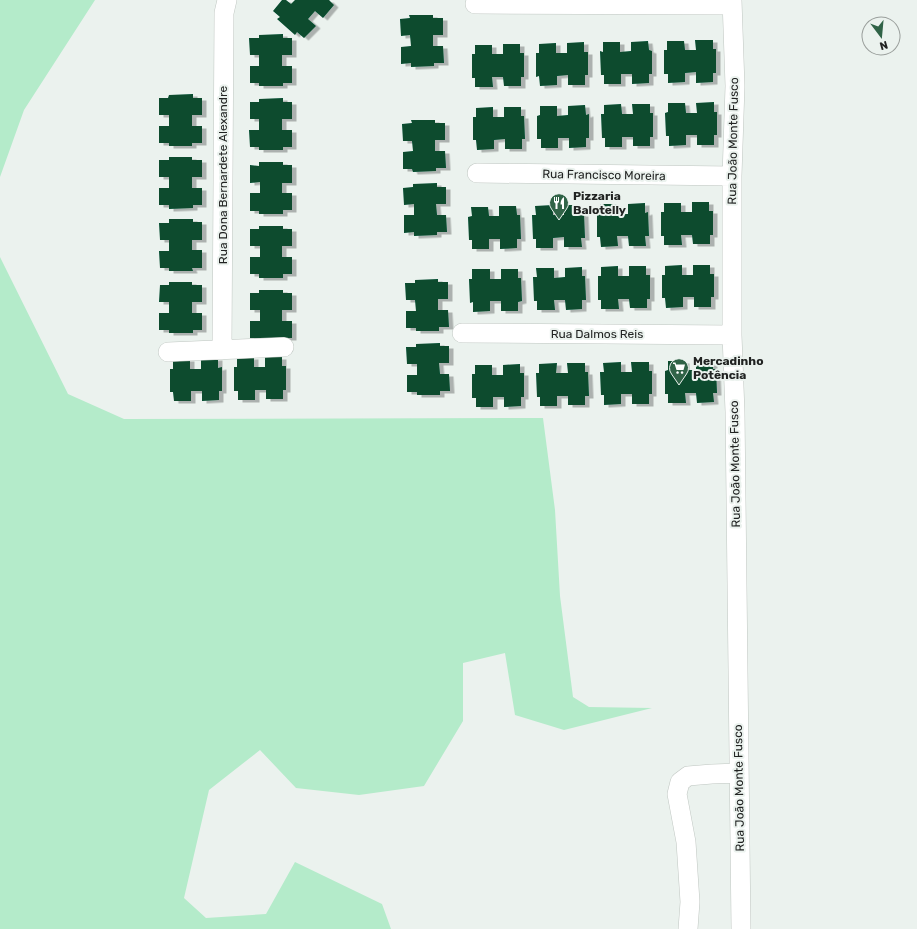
<svg xmlns="http://www.w3.org/2000/svg" width="917" height="929" font-family="Rubik,sans-serif">
  <style>
    .green { fill: #b4ebca }
    .building { fill: #074b2e; filter: url(#shadow) }
    .lines { fill: none; stroke-linecap: round; stroke-linejoin: round }
    .minor-casing { stroke: #bfc6c1; stroke-width: 20 }
    .minor { stroke: #fff; stroke-width: 19 }
    .labels { text-anchor: middle; dominant-baseline: central; stroke-width: 4; stroke-linejoin: round; paint-order: stroke }
    .street-label { font-size: 12px; fill: #212322; stroke: #ebf2ee }
    .poi-label { font-size: 12px; font-weight: bold; fill: #212322; stroke: #ebf2ee; text-anchor: start }
  </style>
  <defs>
    <filter id="shadow"><feDropShadow dx="4.5" dy="2.5" stdDeviation="0" flood-color="#0004"/></filter>
  </defs>
  <rect width="100%" height="100%" fill="#ebf2ee"/>
  <!-- green -->
  <path class="green" d="M0,0H95L24,110L0,177Z
    M0,257L68,394L124,419L543,418L555,510L560,596L573,697L589,707L652,708L564,730L515,715L505,653L463,663V721L424,786L359,795L296,788L260,750L209,790L184,898L206,918L266,914L295,862L382,904L391,929H0Z"/>
  <!-- building -->
  <path class="building" d="M282,0H286L291,4L295,0H329L334,5L323,18L315,11L308,19L316,26L304,38L297,32L295,35L277,19L280,17L273,11Z
    M409,15H433V18H443V35H433V46H443L444,63H434V66L411,67V63L401,64V47L411,46L410,35L401,36L400,19L410,18Z
    M283,34V38H292V55H282V66H292V83H283V86H259V83H250V66H259V55H250L249,38H259V35Z
    M695,40H713V49H716V73H713V82L696,83V72L685,73V82L668,83V74H664V50H667V41H684L685,50H696Z
    M648,41L649,50L652,51V74H649V83L632,84V74H621V84H604V75H601L600,51L603,52V42H620V52L631,51V42Z
    M584,42V52H588V75H585V85H568V75L557,76V85L540,86L539,76L536,77V53H539V44L556,43V53H567V43Z
    M503,44H520V53H524V77H521V86H504L503,77H492L493,87H475V78H472V54H475V45H492V54H503Z
    M193,94V98H202V115H192V126H202V143H192V146H169V143H159V126H169V115H159V98H168L169,95Z
    M283,98V102H292V119H282V130H292V147H283V150H259V147H250L249,130H259V119H250V102H259V99Z
    M714,102V112H717V135H714V145H697V135H686V145L669,146V136H666L665,113L668,112V103H685L686,113H697L696,103Z
    M621,104L622,114H633L632,104H650V113H653V137H650V146H633V137H622V147H605V138H602L601,114H604V105Z
    M585,105L586,115L589,114V138H586V147L569,148V138H558V148H541V139H537V116L540,115V106H557V116L568,115V106Z
    M493,107V117H504V107H521V116H524L525,139H522V149H505V139L494,140V149L477,150L476,140H473V117H476V108Z
    M411,120H435V123H445V140H435V151H445L446,168H436V171L413,172L412,169H403V152L413,151L412,141H403L402,124L412,123Z
    M169,157H192V160H202V177H192V188H202V205H193V208L169,209V205H159V188H169V177H159V160H169Z
    M259,162H283V165H292V183H282V193H292V210H283V214H259V211H250V193H260V182L250,183V165L259,166Z
    M437,183V187H446V204H436L437,215H446L447,232H437V235L414,236V232L404,233V215H414V204L404,205L403,188L413,187V184Z
    M692,202H709V211H713V235H710V244H693L692,235H681L682,245H664V236H661V212H664V203H681V212H692Z
    M645,203V213L648,212L649,236H645L646,246H629L628,236H617L618,246L601,247L600,237H597V214L600,213V204H617V214H628V204Z
    M553,205V215H564V205H581V214H584L585,238H581L582,247H564V237L553,238V248H536V239H533L532,215H536L535,206Z
    M499,206H516L517,215H520L521,239H517V248L500,249V239H489V249H472V240H469L468,217L472,216L471,207H488L489,216H499Z
    M169,219H193V222H202V240H192V250H202V268H192L193,271H169V268H160L159,251H169V240H160L159,223H169Z
    M259,226H283V229H292V246H282V257H292V274H283V278H259V274H250V257H260V246H250V229H259Z
    M682,265V275H693V265H710V274H714V297H711V307H694V297H683V307L666,308L665,298H662V275H665V266Z
    M618,266V276H629V266H646V275H650V299H647V308H630L629,299H618L619,309H601V300H598V276H601V267Z
    M582,267V276H585L586,300H582V309L566,310L565,300H554L555,310H537V301H534L533,277H537L536,268H554V278L565,277V268Z
    M472,269H490V279H501V269H518V278H521L522,301L518,302V311H501V301H490V311L473,312V302L470,303L469,279H472Z
    M438,279V282H448V299H438V310H448L449,327H439V331H416V328H406V311H416L415,300H406L405,283H415V280Z
    M169,282H192V285H202V302H192V313H202V330H193V333H169V330H159V313H169V302H159L160,285H169Z
    M259,290H283V293H292V310H282V321H292V338H283L259,341V338H250V321H260V310H250V293H259Z
    M440,343V346H449V363H439L440,374H449L450,391H440V395H417V392H407V375H417V364H407L406,347H416V344Z
    M254,357V367H265V357H282V366H286V390H283V399H266V390H255V400H238V391H234V367H237V358Z
    M218,358V368L222,367V391H219V400L202,401V391H191V401H174L173,392H170V369H173V359H190V369H201V359Z
    M696,360H713V369H716L717,393H713L714,402L697,403L696,393H685L686,403H668V394H665V371L668,370V361H685V370H696Z
    M621,362V372H632L631,362H649V371H652V394H649V404H632V394H621V404L604,405V395H601L600,372H604L603,363Z
    M557,363L556,373H568L567,363H585V372H588L589,396H585V405H568V396H557V406H540V397H537L536,373H539V364Z
    M520,364V373H524V397H521V406L504,407V397H493V407H476V398H472V374H475V365H492V375H503V365Z"/>
  <g class="lines">
    <defs>
      <path id="minor" d="M732,0L735,86L732,176V335L735,412L741,929
        M475,4L732,5
        M477,173L732,176
        M462,333L732,335
        M222,350L224,13L227,0
        M168,352L284,347
        M688,929L690,902L686,842L677,794L680,782L688,776L712,774L739,773"/>
    </defs>
    <!-- minor casing -->
    <use href="#minor" class="minor-casing"/>
    <!-- minor -->
    <use href="#minor" class="minor"/>
  </g>
  <!-- icons -->
  <defs>
    <symbol id="restaurant-pin" viewBox="-11 -11 22 30"><path d="M0 17L-7.5 6A9.5 9.5 0 1 1 7.5 6Z" fill="#306347" stroke="#ebf2ee"/><path d="M-5-6h1v4h1v-4h1v4h1v-4h1v5L-1.5 .5V6h-2V.5L-5-1ZM5-6V6H3V1.5H1.5Q1.5-4 5-6Z" fill="#fff"/></symbol>
    <symbol id="supermarket-pin" viewBox="-11 -11 22 30"><path d="M0 17L-7.5 6A9.5 9.5 0 1 1 7.5 6Z" fill="#306347" stroke="#ebf2ee"/><path d="M-6-5.5h2.5l.6 2H6L4.5 2H-2.5L-4.4-4H-6ZM-1.5 3.2a1.3 1.3 0 1 0 .1 0ZM3 3.2a1.3 1.3 0 1 0 .1 0Z" fill="#fff"/></symbol>
  </defs>
  <g fill-rule="evenodd">
    <use href="#restaurant-pin" x="548" y="192" width="22" height="30"/>
    <use href="#supermarket-pin" x="668" y="357" width="22" height="30"/>
  </g>
  <g class="labels">
    <!-- street labels -->
    <g class="street-label">
      <text transform="translate(733 141) rotate(-89)">Rua João Monte Fusco</text>
      <text transform="translate(223 175) rotate(-90)">Rua Dona Bernardete Alexandre</text>
      <text transform="translate(604 175) rotate(1)">Rua Francisco Moreira</text>
      <text x="597" y="334">Rua Dalmos Reis</text>
      <text transform="translate(735 464) rotate(-91)">Rua João Monte Fusco</text>
      <text transform="translate(739 788) rotate(-91)">Rua João Monte Fusco</text>
    </g>
    <!-- poi labels -->
    <g class="poi-label">
      <text x="573" y="196">Pizzaria<tspan x="573" dy="14">Balotelly</tspan></text>
      <text x="693" y="361">Mercadinho<tspan x="693" dy="14">Potência</tspan></text>
    </g>
  </g>
  <!-- north arrow -->
  <g transform="translate(881 36) rotate(164)"><circle r="19" fill="#ebf2ee" stroke="#9a9f9c"/>
  <path d="M0-3L7 15L0 10L-7 15Z" fill="#306347"/>
  <text y="-6" font-size="11" font-weight="bold" text-anchor="middle" fill="#212322">N</text>
  </g>
</svg>
